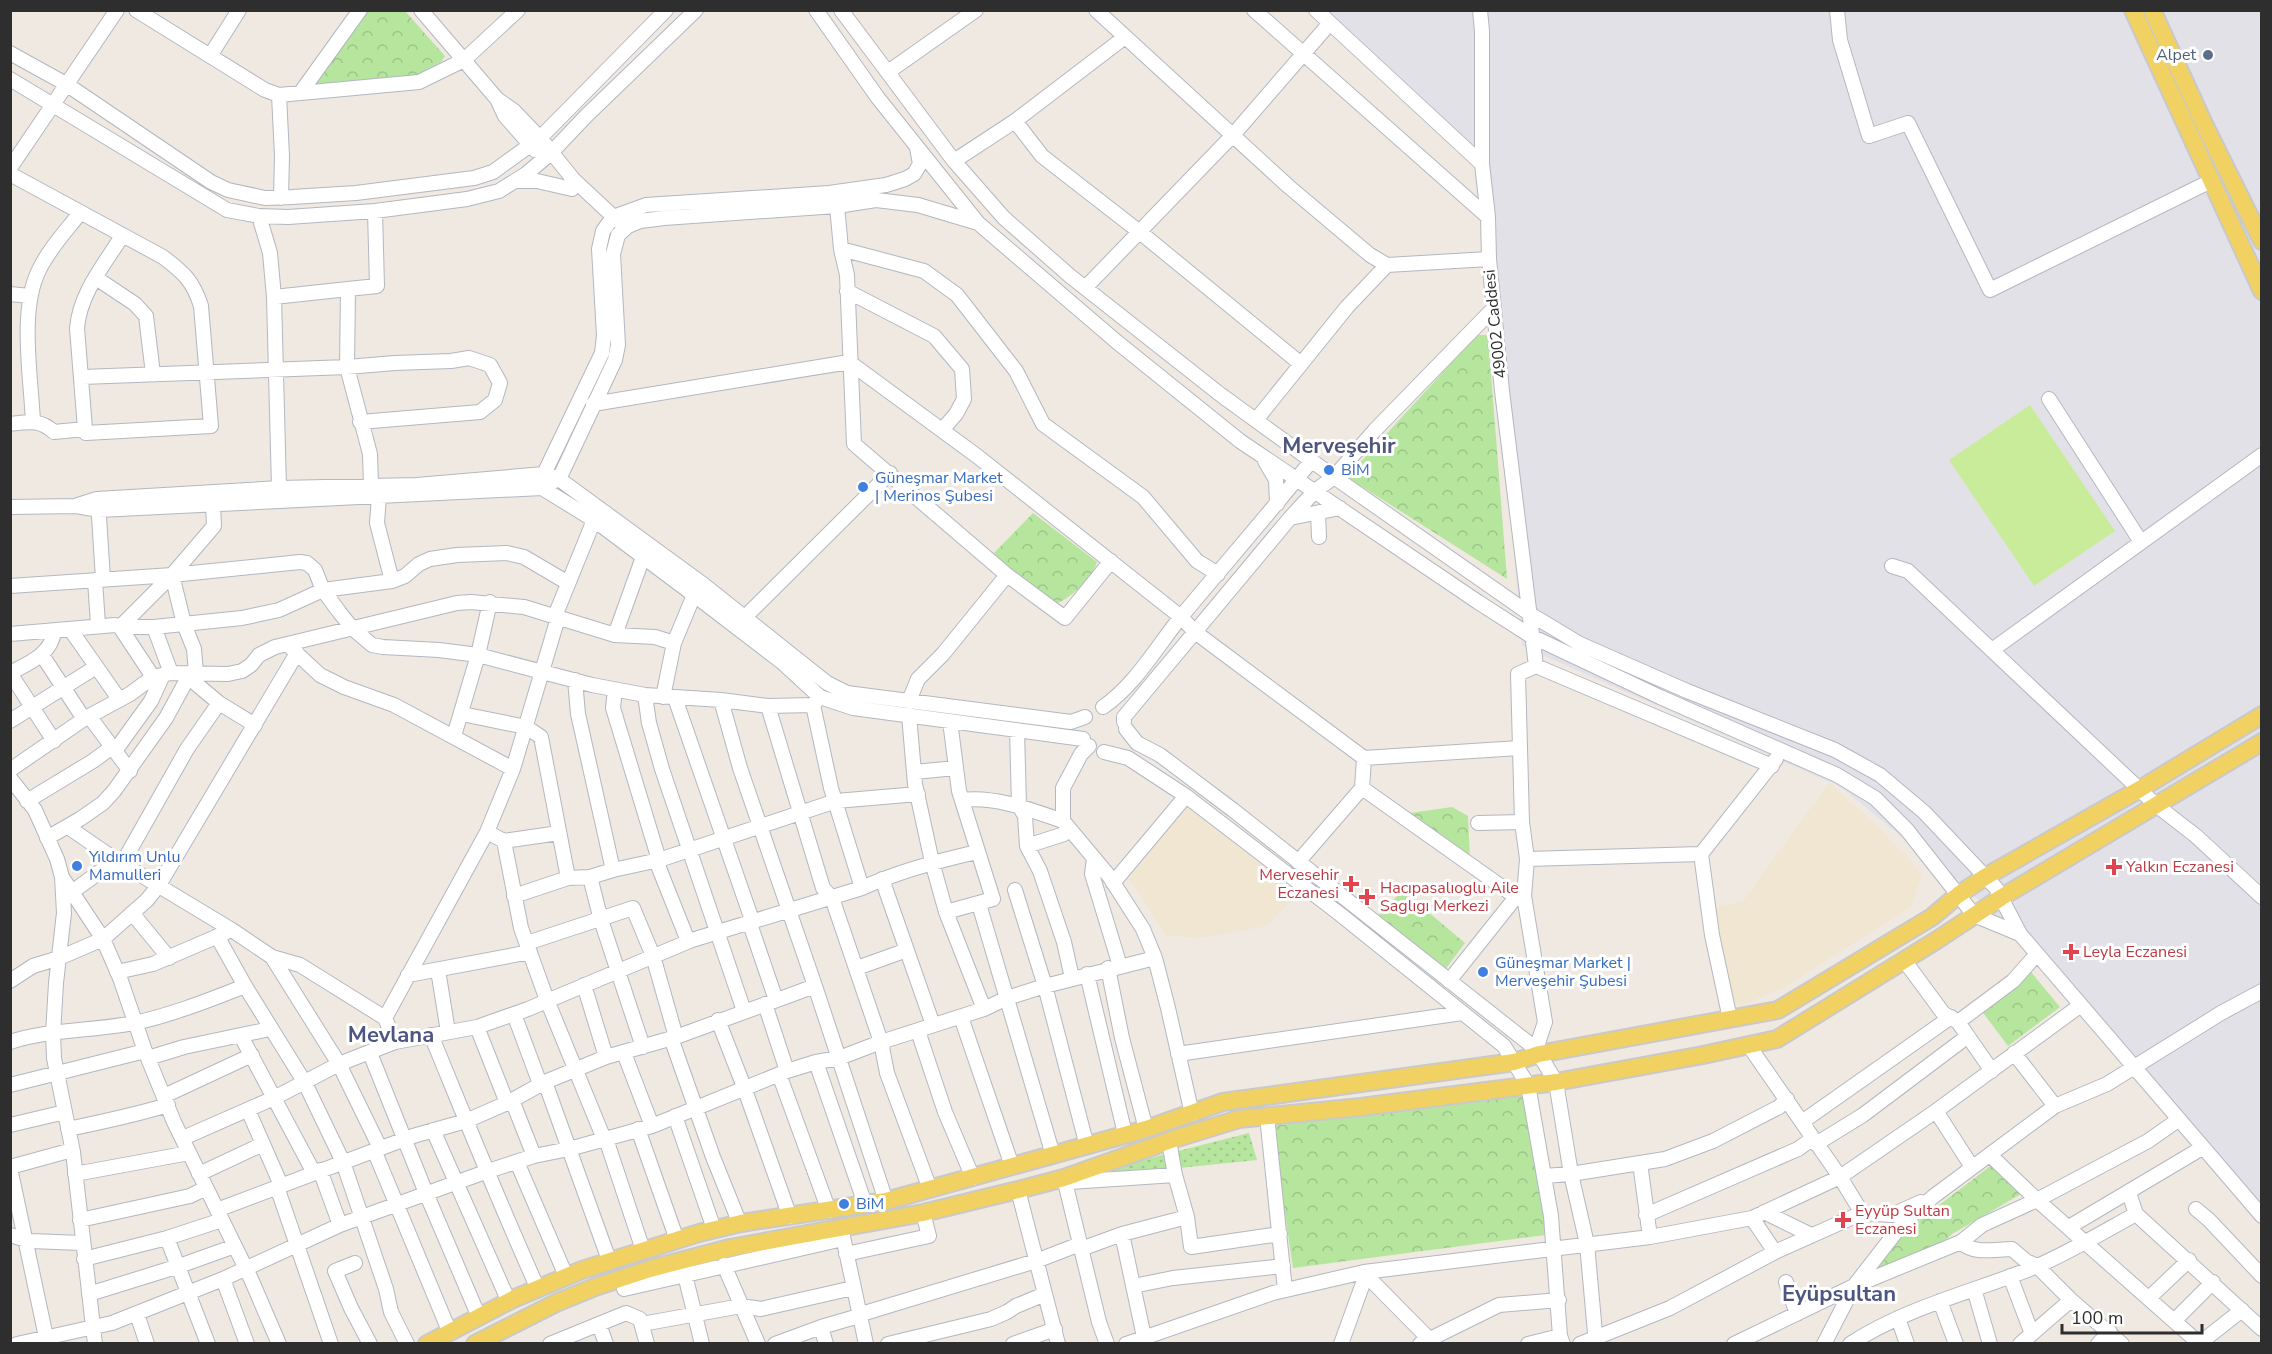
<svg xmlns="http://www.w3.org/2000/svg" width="2272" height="1354" font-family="'Nunito Sans',sans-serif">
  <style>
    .industrial { fill: #e3e1e8 }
    .education { fill: #f0e6d1 }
    .grass { fill: url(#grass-dots) }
    .forest { fill: url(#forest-crowns) }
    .pitch { fill: #c9ec9a }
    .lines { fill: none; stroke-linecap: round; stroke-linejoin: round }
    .minor-casing { stroke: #b4b7c1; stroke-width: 16 }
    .major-casing { stroke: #c9c9c9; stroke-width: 20 }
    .minor { stroke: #fff; stroke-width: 14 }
    .major { stroke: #f2d163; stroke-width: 16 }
    .service-dot { fill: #5c6f8a; stroke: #fff; stroke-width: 2 }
    .shop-dot { fill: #3f7fe0; stroke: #fff; stroke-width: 2 }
    .health-dot { fill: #e0444e; stroke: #fff; stroke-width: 2 }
    .labels { text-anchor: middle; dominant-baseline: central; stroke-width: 6; stroke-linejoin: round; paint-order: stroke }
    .service-label { font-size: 16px; fill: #4e5e75; stroke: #fff; text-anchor: end }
    .street-label { font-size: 16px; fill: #2e2e2e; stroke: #fff }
    .shop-label { font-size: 16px; fill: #366cbe; stroke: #fff; text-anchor: start }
    .health-label { font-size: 16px; fill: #be3a42; stroke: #fff; text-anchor: start }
    .district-label { font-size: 22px; font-weight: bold; fill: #4d5680; stroke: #fff }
  </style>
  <defs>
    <pattern id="grass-dots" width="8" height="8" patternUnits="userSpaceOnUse" patternTransform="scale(1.5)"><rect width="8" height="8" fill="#b6e59e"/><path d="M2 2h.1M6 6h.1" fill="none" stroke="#9dc588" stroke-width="1.8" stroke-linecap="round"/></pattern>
    <pattern id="forest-crowns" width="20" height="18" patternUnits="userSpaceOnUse" patternTransform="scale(1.5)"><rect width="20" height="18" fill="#b6e59e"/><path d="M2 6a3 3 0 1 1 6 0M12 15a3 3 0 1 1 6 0" fill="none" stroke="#9dc588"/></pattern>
  </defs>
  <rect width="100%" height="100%" fill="#efe9e1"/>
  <!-- industrial -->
  <path class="industrial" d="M1314,11H2261V1211L1992,911L1841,787L1522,646L1483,169Z"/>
  <!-- education -->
  <path class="education" d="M1829,783L1878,827L1922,874L1911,907L1783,988L1740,1006L1734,1002L1711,909L1743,901Z
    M1188,806L1298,893L1267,926L1199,938L1166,935L1129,878Z"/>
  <!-- grass -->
  <path class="grass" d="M1249,1133L1257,1160L1083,1178L1099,1171Z"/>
  <!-- forest -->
  <path class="forest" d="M363,11H405L445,56L441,62L417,75L309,88Z
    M1477,335H1488L1507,579L1347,477Z
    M1033,513L1097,562C1093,578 1070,599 1055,604L1007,568L994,553Z
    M1452,807L1468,816L1470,860L1403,814Z
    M1401,892L1427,911L1465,943L1444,971L1376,918Z
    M2031,972L2060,1007L2008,1046L1981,1010Z
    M1527,1095L1546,1235L1293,1268L1272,1126Z
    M1993,1164L2021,1194L1952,1234L1938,1247L1874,1271L1896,1238Z"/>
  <!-- pitch -->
  <path class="pitch" d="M2030,405L2115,531L2034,586L1949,460Z"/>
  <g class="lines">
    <defs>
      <path id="minor" d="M136,10L265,90L279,95L419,82L464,60L518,10
        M421,10L497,99L514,111L540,138L573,179L618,221
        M816,10L878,98L978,223L1117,342L1240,441L1478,602L1531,636L1660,697L1837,775L1875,798L1907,830L1974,915L2020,934L1996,888L1924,812L1880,775L1835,750L1687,691L1580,644L1530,614L1334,477L1221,395L1070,276L1004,218L954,161L841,10
        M1096,10L1288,186L1370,255L1387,265L1489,259
        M1254,10L1488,217
        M1316,10L1482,164
        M1480,10L1482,31V164L1488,217L1489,259L1502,391L1536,666
        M1837,10L1840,40L1869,136L1908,123L1990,290L2211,181
        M10,53L66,84L211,182L228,190L265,198L292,197L356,193L474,178L493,172L540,138L666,10
        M210,56L239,10
        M888,72L976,10
        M10,79L227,210L259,216L288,217L375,211L467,199L499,191L526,174L551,153L586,116L696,10
        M301,92L360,10
        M279,95L282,156L281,198
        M498,101L505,116L535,150
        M1015,121L1042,156L1141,233L1301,364
        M954,161L1015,121L1125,37
        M10,168L117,10
        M10,174L163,257C184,273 193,281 201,306L211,426L86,433L85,429L54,432C40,419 28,422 10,424
        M516,181H537L572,189
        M839,199L837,206L841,249L847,275L854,444L1007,575L1065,618L1111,561
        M259,216L270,253L274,297L279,488
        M841,249L924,271L957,295L1016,371L1043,424L1143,497L1197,561L1218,574
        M96,278L135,304L146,316L153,374
        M1085,288L1233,135L1330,23
        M847,291L934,336L962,369L964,399L956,414L942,430
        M10,294L30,296
        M274,297L348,289
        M82,377L347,367L395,363L451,361L469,358L490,365L500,383L495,400L480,412L360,422
        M2049,399L2141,542
        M593,404L849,362L977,456L1181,617L1195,632L1364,758L1519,748
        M1256,420L1347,307L1387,265
        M33,422C31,377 19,310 39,270C49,249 66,231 80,213
        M85,429L77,328C80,293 104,265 122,236
        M1265,461L1276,480L1277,504
        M552,482L559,479L615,360L618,345L613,254L618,235L628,226L640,221L664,218L837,206L876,200L918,205L978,223
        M543,483L544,474L602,353L604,335L599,249L603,231L613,217L646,205L829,193L886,185L905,179L914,174L920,164L917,148
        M371,486L370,454L347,367L348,289L377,286L375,211
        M379,496L377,523L392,581
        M98,501L103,579
        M78,505L97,499L279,488L417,485L544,474L559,479L704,585L827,683L847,693L1071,722L1085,717
        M10,507L76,506L99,510L542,488L594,520L706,604L783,663L820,697L853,708L1083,739
        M1318,513L1319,537
        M1290,518L1340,508
        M1892,566L1908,571L2156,805L2196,836L2262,897
        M172,575L184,624L194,649L196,673
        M95,580L98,625
        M10,586L172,575L300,562L307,563L315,570L323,590L340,613L352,628L372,645L383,647L439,650L478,655L592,685L645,695L721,700L768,706L813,705L820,697
        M745,617L890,473
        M120,627H154L242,618L279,610L323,590L392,581L405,576L419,564L430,559L457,555L507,553L524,557L568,583
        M120,627L172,575L214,526L213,504
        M154,627L171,673
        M70,629L119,699
        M10,634L115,625L120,627L153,677
        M615,635L643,557
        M291,648L320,675L344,687L394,705L513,769
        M1992,650L2262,455
        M42,655L84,719
        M10,673L54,741
        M10,673C29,663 52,654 54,631
        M188,677L219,703L255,725
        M575,680L578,714L613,870
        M615,690L613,708L659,860V868L688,941
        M645,695L649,723L662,769L744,1011
        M663,697L674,643L694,595
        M675,698L752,920
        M721,700L740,768L815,986L886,1201
        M909,701L918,679L943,654L1007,575
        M813,705L831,788L862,888
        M768,706L823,888L832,898L881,1042L887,1073L930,1189
        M1103,707C1135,685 1156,648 1180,618C1224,565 1269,514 1312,460
        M462,714L526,727L541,737L568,878L590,877L613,870L659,860L836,801L918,794
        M909,715L915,784L932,862L946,912L984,1009
        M89,716L130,771
        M10,721L96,667
        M1124,722V717L1290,518L1315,491L1334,477L1375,430L1494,308
        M1126,729L1137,743L1160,755L1233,810L1536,1049L1556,1082L1571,1174L1587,1244L1596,1344
        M1017,730L1019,806L1025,816L1027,846L1040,871L1064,942L1072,978
        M454,736L478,655L490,602
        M1089,746L1081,754L1063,788V821L1109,876L1143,929L1155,958L1168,1008L1192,1114
        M115,751L151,701L163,675
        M1104,752L1128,758L1186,796L1341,915L1504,1046L1528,1085L1551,1216L1560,1336L1563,1344
        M10,770L84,719L130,694L153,677L171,673L228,674L242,671L251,665L259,655L275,647L457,603L471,602L524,607L615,635L655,637L674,643
        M914,772L956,768
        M10,778L35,810L57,859L62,877L64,913L56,983L53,1034L54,1058L73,1152L95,1344
        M1362,788L1516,897L1524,896
        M962,800C996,796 1031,810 1063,821
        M27,801L93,761L112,747
        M1478,823L1522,822
        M68,827L116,860L232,930L272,957L300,965L385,1018L395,1042
        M487,832L504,841L521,928L547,1000L604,1139
        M47,838L80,819L103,803L114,791L166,718L191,672
        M504,841L559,833
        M1027,846L1064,834L1068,829
        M1094,858L1092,874L1120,966
        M1527,859L1701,854
        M1298,862L1362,788L1364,758
        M122,864L187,749L219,703
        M62,877L103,939L120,978L145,1051L174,1122L251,1279L279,1344
        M590,877L601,920L643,1047
        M882,879L933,1025
        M1113,883L1186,796
        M1015,890L1045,986L1087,1146
        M72,892L116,860
        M514,896L568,878
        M979,904L1053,1155
        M946,912L993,899L959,791L950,721
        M132,913L169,958
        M749,921L776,1000
        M2020,934L2262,1216
        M217,936L245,986L305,1083L343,1162L386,1289L391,1312L407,1344
        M527,943L633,908L653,956L676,1037
        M272,957L339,1064L380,1148
        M1904,960L1943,1013L1958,1022L1992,1071
        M857,968L907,950
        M1108,968L1122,1038L1146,1129
        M438,970L448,1032
        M117,972L153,964L225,933
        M1087,974L1125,1134
        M408,975L530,952
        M10,981L33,966L59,958L103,939L147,900L159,885L297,653
        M1449,981L1516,897
        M584,985L606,1057
        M765,1004L787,1071
        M514,1014L540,1084
        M961,1017L1012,1166
        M385,1018L487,832L513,769L557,621L555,616L594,520
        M1730,1019L1712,935L1701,854L1776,759
        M718,1020L744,1087L790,1217
        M1958,1022L2013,981L2037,954
        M477,1027L507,1103
        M918,1031L945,1112L973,1178
        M431,1035C466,1120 500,1205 538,1289
        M241,1036L314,1173
        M671,1038L713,1157L740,1224
        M10,1042C50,1029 93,1031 134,1023C172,1015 209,1000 245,986
        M1749,1046L1840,1177L1862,1213
        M1536,1049L1545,1022L1524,896L1527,859L1522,822L1518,674L1536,666L1772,766
        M370,1053L426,1193L479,1317
        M624,1053L652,1126
        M2014,1053L2055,1106
        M1178,1054L1462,1013
        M148,1058L184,1047L270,1029
        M816,1062L865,1204
        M779,1074L829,1211
        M545,1082L609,1260
        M10,1085L145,1051
        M164,1096L252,1055
        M512,1100L534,1156
        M248,1110L281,1185
        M1936,1111L1972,1167
        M675,1116L714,1229
        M1267,1116L1285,1290
        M1802,1122L1951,1017
        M10,1125L65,1112
        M68,1129C102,1122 135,1115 168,1105
        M638,1129L677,1240
        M433,1130L509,1302
        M183,1138L274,1098L339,1064L395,1042L477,1027L528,1009L692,940L862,888C899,871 937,861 977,852
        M606,1139L643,1250
        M1816,1144L1863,1115L1968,1036
        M374,1150L450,1333
        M1990,1155L2037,1200L2200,1344
        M517,1162L566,1276
        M1640,1163L1650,1237
        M10,1167L72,1150
        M10,1168L46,1337
        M320,1170L340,1225
        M75,1174L189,1153
        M199,1174L263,1144
        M1175,1175L1187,1217L1191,1247L1280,1234
        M1544,1176L1571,1174L1665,1159L1713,1141L1779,1107L1787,1099
        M1065,1177L1070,1182L1175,1175L1169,1141
        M1064,1178L1099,1322L1107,1344
        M277,1187L331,1344
        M1018,1190L1058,1344
        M2129,1193L2136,1214L2262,1329
        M2196,1209L2209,1220L2262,1276
        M217,1210L413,1136L466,1121L507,1103L545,1082L606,1057L676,1037L815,986
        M1764,1212L1811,1235
        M1646,1215L1798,1149L1812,1139
        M1752,1218L1775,1252
        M80,1220L190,1196L206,1188
        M2069,1227L2202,1148
        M842,1232L866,1344
        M1122,1234L1144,1337
        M10,1235L30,1241L82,1243
        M167,1238L208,1344
        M1961,1242C1974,1255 1995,1249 2012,1249L2026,1261L2037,1266L2071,1300L2122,1344
        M1081,1249L1122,1234L1187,1217
        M846,1254L929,1236L923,1213
        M84,1259L167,1238L222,1220
        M355,1263L335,1271L351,1308L370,1344
        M724,1265L758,1344
        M1364,1272L1366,1275L1434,1344
        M685,1275L702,1344
        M2010,1276L2032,1334
        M223,1279L247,1344
        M1786,1282L1797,1314
        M1133,1286L1173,1278L1283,1266
        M624,1289L843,1239
        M1974,1289L1990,1344
        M89,1294L179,1266L235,1246
        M2149,1298L2189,1260
        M1940,1301L1956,1344
        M137,1314L147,1344
        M858,1315L1036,1261L1080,1244
        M1898,1318L1907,1344
        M2174,1321L2213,1282
        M599,1324L606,1344
        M642,1324L741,1306L761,1309L853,1288
        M821,1327L826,1344
        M2200,1343L2242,1310
        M17,1344L112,1323L223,1279L340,1225L488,1171L534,1156L569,1149L652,1126L787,1071L816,1062L839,1058L881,1042L984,1009L1007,998L1045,986L1155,958
        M550,1344L626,1313L640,1319L647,1344
        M775,1344L821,1327L859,1316
        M888,1344L991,1319L1007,1312L1016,1306L1045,1294
        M1013,1344L1055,1329
        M1126,1344L1273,1293L1364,1272L1650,1237L1752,1218L1840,1177L1936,1111L2081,1005
        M1341,1344L1366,1275
        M1420,1344L1499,1305L1559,1300
        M1528,1344L1560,1336
        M1580,1344L1670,1308L1775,1252L1862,1213L1892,1215L1921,1202
        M1734,1344L1854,1286L1961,1242L1982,1225L2037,1200L2101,1166L2148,1141L2178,1120
        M1824,1344L1854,1286L1903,1223L1934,1196L2055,1106L2107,1084L2221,1013L2262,991
        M1850,1344C1907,1307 1973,1292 2035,1267C2070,1252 2103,1232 2136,1214
        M2020,1344L2071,1300
        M2098,1344L2110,1332"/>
      <path id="major" d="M2133,10L2262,291
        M2152,10L2204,124L2262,241
        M427,1344L513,1299L582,1270L699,1233L741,1223L886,1201L1146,1129L1223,1102L1514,1062L1539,1054L1778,1010L1932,917L1958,895L1985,877L2140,789L2262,715
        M475,1344L556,1303L595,1287L650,1269L730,1248L923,1213L1018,1190L1064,1178L1174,1139L1239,1119L1361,1107L1556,1082L1703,1055L1777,1039L1937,940L2002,897L2262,742"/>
    </defs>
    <!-- minor casing -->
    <use href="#minor" class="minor-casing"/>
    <!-- major casing -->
    <use href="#major" class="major-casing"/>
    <!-- minor -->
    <use href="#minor" class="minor"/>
    <!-- major -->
    <use href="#major" class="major"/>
  </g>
  <!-- markers -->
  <circle class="service-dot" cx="2208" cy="55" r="6"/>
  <g class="shop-dot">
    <circle cx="1329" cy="470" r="6"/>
    <circle cx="863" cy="487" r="6"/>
    <circle cx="77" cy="866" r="6"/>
    <circle cx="1483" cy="972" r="6"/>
    <circle cx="844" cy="1204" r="6"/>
  </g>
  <g class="health-dot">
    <path d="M2111 858h6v6h6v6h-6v6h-6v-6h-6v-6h6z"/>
    <path d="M1348 875h6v6h6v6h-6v6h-6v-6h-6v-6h6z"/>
    <path d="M1364 888h6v6h6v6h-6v6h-6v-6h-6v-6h6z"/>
    <path d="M2068 943h6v6h6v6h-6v6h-6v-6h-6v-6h6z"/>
    <path d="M1840 1211h6v6h6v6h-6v6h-6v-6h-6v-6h6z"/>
  </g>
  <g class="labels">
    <!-- service labels -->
    <g class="service-label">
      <text x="2196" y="55">Alpet</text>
    </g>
    <!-- street labels -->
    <g class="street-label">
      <text transform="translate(1495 324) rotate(-96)">49002 Caddesi</text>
    </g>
    <!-- shop labels -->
    <g class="shop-label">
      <text x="1341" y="470">BİM</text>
      <text x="875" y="478">Güneşmar Market<tspan x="875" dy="18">| Merinos Şubesi</tspan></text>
      <text x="89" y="857">Yıldırım Unlu<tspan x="89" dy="18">Mamulleri</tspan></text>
      <text x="1495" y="963">Güneşmar Market |<tspan x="1495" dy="18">Merveşehir Şubesi</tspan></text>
      <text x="856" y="1204">BiM</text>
    </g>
    <!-- health labels -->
    <g class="health-label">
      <text x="2126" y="867">Yalkın Eczanesi</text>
      <text x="1339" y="875" text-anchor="end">Mervesehir<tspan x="1339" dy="18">Eczanesi</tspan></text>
      <text x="1380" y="888">Hacıpasalıoglu Aile<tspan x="1380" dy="18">Saglıgı Merkezi</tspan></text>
      <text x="2083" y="952">Leyla Eczanesi</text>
      <text x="1855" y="1211">Eyyüp Sultan<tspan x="1855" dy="18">Eczanesi</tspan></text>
    </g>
    <!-- district labels -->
    <g class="district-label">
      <text x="1339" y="446">Merveşehir</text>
      <text x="391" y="1035">Mevlana</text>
      <text x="1839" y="1294">Eyüpsultan</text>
    </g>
  </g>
  <!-- border -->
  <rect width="2272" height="1354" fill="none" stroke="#2e2e2e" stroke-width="24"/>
  <!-- scale -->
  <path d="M2062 1324v9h140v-9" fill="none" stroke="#2e2e2e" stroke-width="3"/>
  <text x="2071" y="1324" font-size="18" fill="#2e2e2e" stroke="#ffffff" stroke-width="4.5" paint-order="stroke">100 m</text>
</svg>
